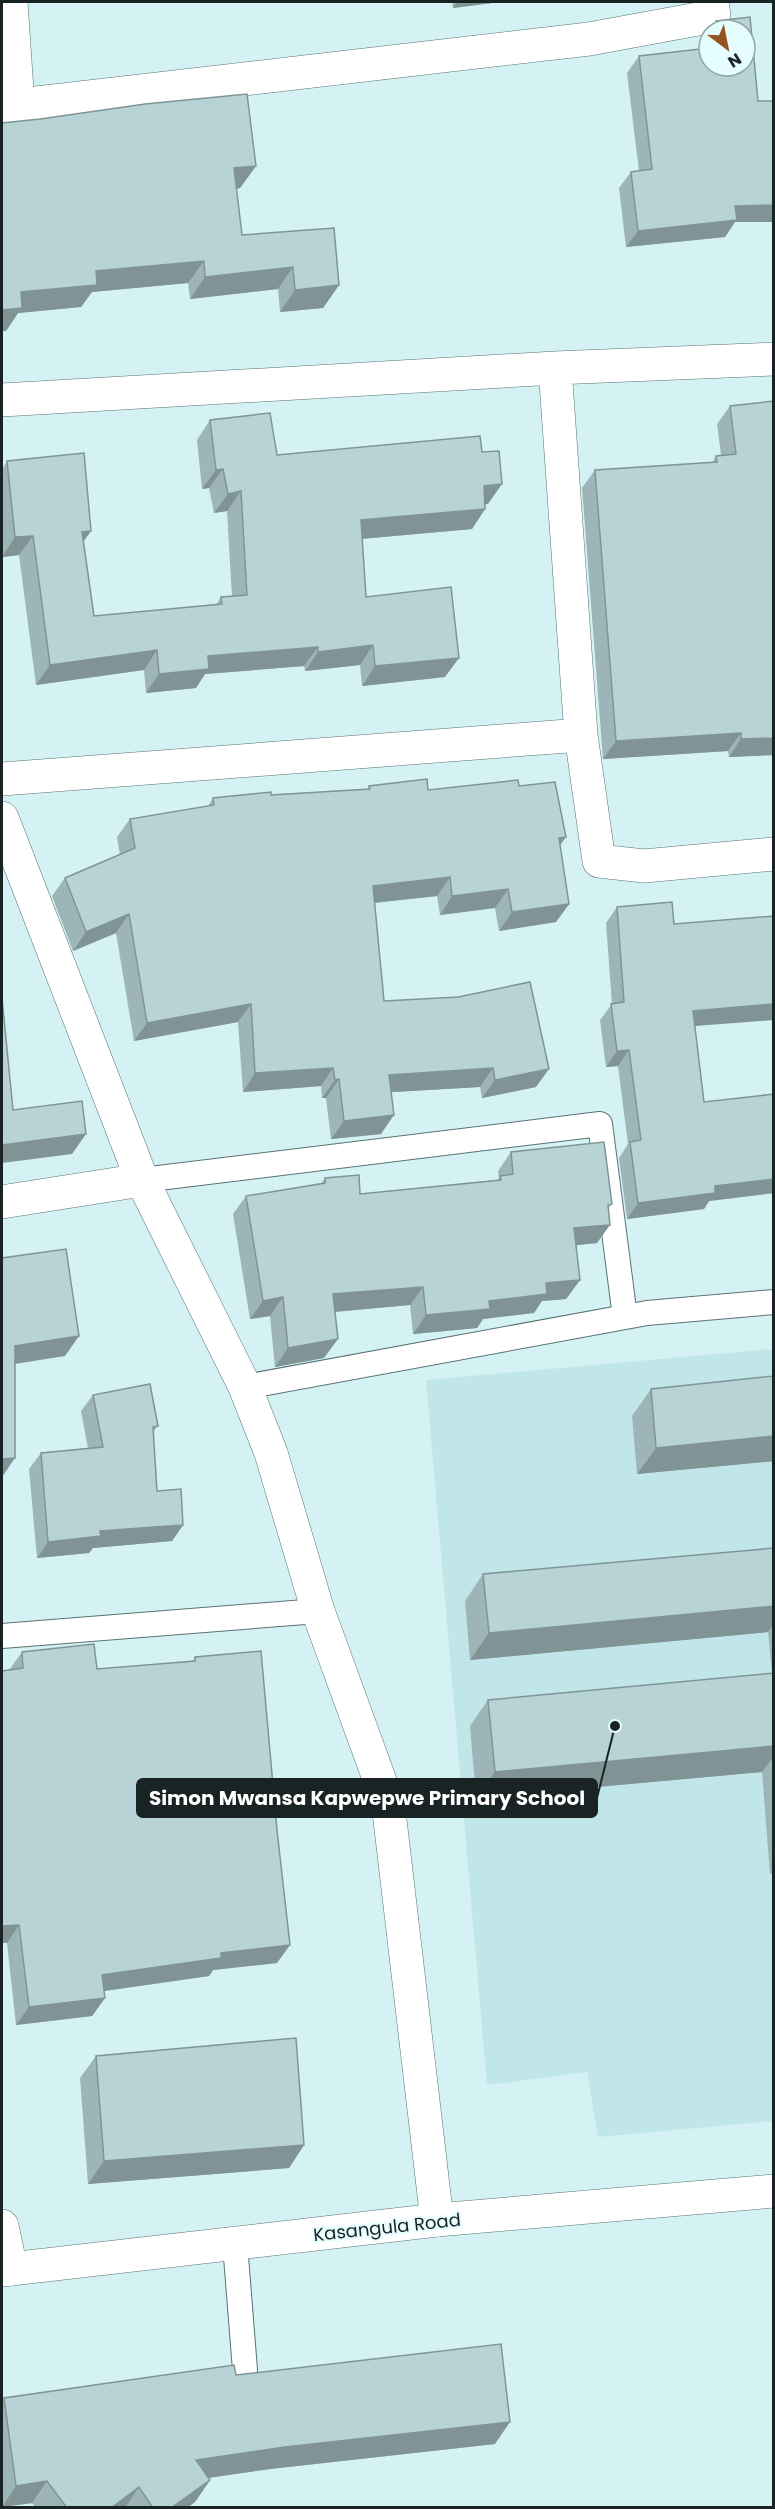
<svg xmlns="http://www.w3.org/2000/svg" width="775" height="2509" font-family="Poppins,sans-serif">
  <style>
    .built { fill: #c0e6e9 }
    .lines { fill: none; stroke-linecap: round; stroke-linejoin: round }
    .service-casing { stroke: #597375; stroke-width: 26 }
    .minor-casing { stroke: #597375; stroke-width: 34 }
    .secondary-casing { stroke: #597375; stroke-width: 34 }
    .service { stroke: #fff; stroke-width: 24 }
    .minor { stroke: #fff; stroke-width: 33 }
    .secondary { stroke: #fff; stroke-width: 33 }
    .wall { fill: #9db5b7 }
    .shaded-wall { fill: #809495 }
    .building { fill: #b7d3d5; stroke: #809495; stroke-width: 1.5 }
    .labels { text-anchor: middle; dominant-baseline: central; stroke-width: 4.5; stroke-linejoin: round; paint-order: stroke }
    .street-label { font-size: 18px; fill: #192324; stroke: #e6fdff }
    .leader { fill: none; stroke: #192324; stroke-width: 2 }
    .callout-dot { fill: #192324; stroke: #e6fdff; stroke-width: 2 }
    .callout { fill: #192324; stroke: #192324; stroke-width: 2 }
    .callout-label { font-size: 20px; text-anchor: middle; font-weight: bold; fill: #fff }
  </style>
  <rect width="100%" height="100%" fill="#d4f1f3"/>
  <!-- built -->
  <path class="built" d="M773,1349V2121L598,2137L587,2072L487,2085L426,1380Z"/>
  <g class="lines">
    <defs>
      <path id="service" d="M142,1180L600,1124L625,1317
        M245,1387L647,1313L774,1302
        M2,1636L318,1611
        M235,2244L245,2370"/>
      <path id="minor" d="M11,2L18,105
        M2,107L589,39L714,16L712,2
        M555,368L581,735L599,861L644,866L774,854
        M2,400L555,368L774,359
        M2,779L581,735
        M2,818L142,1180L245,1387L271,1453L318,1611L388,1803L437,2220
        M2,1202L142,1180
        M2,2226L11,2269"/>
      <path id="secondary" d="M2,2270L437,2220L774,2191"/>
    </defs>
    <!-- service casing -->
    <use href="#service" class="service-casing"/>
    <!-- minor casing -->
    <use href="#minor" class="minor-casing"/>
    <!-- secondary casing -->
    <use href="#secondary" class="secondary-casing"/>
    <!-- service -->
    <use href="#service" class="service"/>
    <!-- minor -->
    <use href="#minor" class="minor"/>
    <!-- secondary -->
    <use href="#secondary" class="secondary"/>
  </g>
  <!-- wall -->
  <path class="wall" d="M452,2H500L453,8Z
    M750,17L758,101H774V222H735L725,237L626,247L619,188L631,172L639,171L627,73L639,56L706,48L704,37L709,31V66H745V30H710L716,21Z
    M2,123L256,166L240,188L236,189L242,235L339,285L323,308L280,312L278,289L190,299L188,283L92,292L81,307L18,313L6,331H2Z
    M774,401V755L729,757L728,751L603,759L582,488L595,470L712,463L716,456L721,455L717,424L730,406Z
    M210,420L277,455L488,504H485V509L472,529L362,539L366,597L445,677L362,686L360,665L305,671L304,666L205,674L196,688L146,693L144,670L36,685L19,555L2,557V470L7,461L91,531L84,541L94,616L216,605L221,597L232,596L227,511L214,513L209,488L202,489L197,440Z
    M369,786L428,790L519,786L560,845L569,904L556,922L499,931L495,908L440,915L437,896L375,903L384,1001L536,1087L482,1098L480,1087L391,1092L381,1134L331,1139L326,1098H322L321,1086L243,1092L238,1022L134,1041L116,933L73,951L52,896L65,878L120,855L117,837L130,819L208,806L213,798L367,789Z
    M617,907L674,924L695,1026L704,1102L774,1094V1193L709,1201L704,1209L627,1219L619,1158L628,1144L618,1066L606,1067L600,1020L612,1004L606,923Z
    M511,1152L612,1204L608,1209L597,1243L576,1245L580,1280L566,1299L542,1301L534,1313L483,1319L477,1328L413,1334L410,1305L335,1312L324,1358L275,1367L270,1316L250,1319L233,1214L246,1196L321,1184L325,1178L360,1194L497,1180L499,1178L498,1171Z
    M774,1376V1461L637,1474L632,1416L651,1389Z
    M93,1395L158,1426L153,1432L157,1491L183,1525L172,1541L93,1548L89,1553L37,1558L29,1469L41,1453L88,1448L81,1411Z
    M774,1548V1874H770L762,1772L476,1798L470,1726L488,1700L772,1673L768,1632L470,1660L465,1601L483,1574Z
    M22,1652L97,1669L192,1662L195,1657L277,1963L213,1970L209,1976L104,1991L105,1998L92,2016L16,2025L7,1943H2V1671L9,1670Z
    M96,2056L304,2145L289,2168L88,2184L80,2078Z
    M236,2375L495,2444L270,2469L208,2478L210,2480L195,2502L187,2508H36L32,2503L2,2507V2401L4,2398Z"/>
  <!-- shaded-wall -->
  <path class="shaded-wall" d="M457,2H500L453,8Z
    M256,166L240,188L218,191L234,168Z
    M774,205V222H735L725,237L626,247L638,231L735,206Z
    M204,261L188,283L92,292L81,307L18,313L6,331H2V310L21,292L96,271Z
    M293,267L278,289L190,299L205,277Z
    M339,285L323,308L280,312L295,290Z
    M223,469L209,488L202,489L216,470Z
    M502,484L488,504L470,506L484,486Z
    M241,491L227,511L214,513L228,494Z
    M485,509L472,529L348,540L361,520Z
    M91,531L77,550L82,532Z
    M33,536L19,555L2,557L15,537Z
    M373,645L360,665L305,671L318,652Z
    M318,647L304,666L205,674L196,688L146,693L159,674L208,656Z
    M157,650L144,670L36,685L50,665Z
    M459,658L445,677L362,686L375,666Z
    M741,733L728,751L603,759L616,741Z
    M774,738V755L729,757L741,739Z
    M566,837L553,855L559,838Z
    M450,877L437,896L360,904L373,886Z
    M508,889L495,908L440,915L452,896Z
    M569,904L556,922L499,931L512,912Z
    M129,914L116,933L73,951L86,932Z
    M251,1004L238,1022L134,1041L147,1023Z
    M774,1004V1020L682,1027L693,1011Z
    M629,1050L618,1066L606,1067L617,1051Z
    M333,1068L321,1086L243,1092L255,1073Z
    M493,1068L480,1087L377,1093L389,1075Z
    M549,1069L536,1087L482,1098L495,1080Z
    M339,1079L326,1098H322L335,1080Z
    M394,1115L381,1134L331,1139L344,1121Z
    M86,1134L72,1154L2,1163V1145Z
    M774,1179V1193L709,1201L704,1209L627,1219L638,1203L715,1186Z
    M610,1225L597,1243L561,1247L574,1228Z
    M580,1280L566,1299L542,1301L534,1313L483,1319L477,1328L413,1334L426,1315L489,1301L546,1283Z
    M423,1287L410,1305L320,1313L333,1294Z
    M283,1297L270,1316L250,1319L263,1301Z
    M79,1336L65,1356L2,1366L15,1346Z
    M338,1339L324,1358L275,1367L288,1348Z
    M774,1436V1461L637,1474L656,1448Z
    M15,1458L2,1477V1459Z
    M183,1525L172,1541L93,1548L89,1553L37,1558L48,1542L100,1531Z
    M774,1606V1624L768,1632L470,1660L489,1633Z
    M774,1746V1756L762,1772L476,1798L495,1772Z
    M19,1925L7,1943H2V1926Z
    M290,1945L277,1963L213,1970L209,1976L90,1993L102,1975L221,1953Z
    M105,1998L92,2016L16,2025L29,2007Z
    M304,2145L289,2168L88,2184L104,2161Z
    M510,2422L495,2444L270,2469L180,2482L196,2460L285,2447Z
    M210,2480L195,2502L187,2508H171Z
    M47,2481L32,2503L2,2507L16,2486Z
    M139,2487L125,2508H111Z"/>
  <!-- building -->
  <path class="building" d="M750,17L758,101H774V205L735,206L737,220L638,231L631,172L652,169L639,56L709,48V66H745V30H717L716,21Z
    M247,94L256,166L234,168L242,235L334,228L339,285L295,290L293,267L205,277L204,261L96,271L97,285L21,292L22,308L2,310V123L40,119L145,104Z
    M774,401V738L741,739V733L616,741L595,470L717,462L716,456L736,454L730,406Z
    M270,413L277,455L480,436L482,452L499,451L502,484L484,486L485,509L361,520L366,597L451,587L459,658L375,666L373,645L318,652V647L208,656L209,669L159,674L157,650L50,665L33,536L15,537L7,461L84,453L91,531L82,532L94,616L222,604L221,597L247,595L241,491L228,494L223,469L216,470L210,420Z
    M427,779L428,790L518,780L519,786L555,782L566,837L559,838L569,904L512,912L508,889L452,896L450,877L373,886L384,1001L458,997L530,982L549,1069L495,1080L493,1068L389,1075L394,1115L344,1121L339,1079L335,1080L333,1068L255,1073L251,1004L147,1023L129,914L86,932L65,878L135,848L130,819L214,805L213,798L271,792V795L370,789L369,786Z
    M672,902L674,924L774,916V1004L693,1011L704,1102L774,1094V1179L715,1186V1193L638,1203L630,1142L641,1140L629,1050L617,1051L611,1004L624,1002L617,907Z
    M2,998L13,1110L82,1101L86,1134L2,1145Z
    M604,1142L612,1204L608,1205L610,1225L574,1228L580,1280L546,1283L547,1294L489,1301L490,1309L426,1315L423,1287L333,1294L338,1339L288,1348L283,1297L263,1301L246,1196L325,1183V1178L359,1175L360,1194L501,1180L500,1176L513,1174L511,1152Z
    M66,1249L79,1336L15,1346V1458L2,1459V1258Z
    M774,1376V1436L656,1448L651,1389Z
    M150,1384L158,1426L153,1427L157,1491L181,1489L183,1525L100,1531L101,1536L48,1542L41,1453L103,1447L93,1395Z
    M774,1548V1606L489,1633L483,1574Z
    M94,1644L97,1669L195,1661V1657L261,1651L277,1830L290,1945L221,1953V1958L102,1975L105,1998L29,2007L19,1925L2,1926V1671L23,1668L22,1652Z
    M774,1673V1746L495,1772L488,1700Z
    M296,2038L304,2145L104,2161L96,2056Z
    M501,2344L510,2422L285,2447L196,2460L210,2480L171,2508H153L139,2487L111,2508H67L47,2481L16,2486L4,2398L234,2365L236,2375Z"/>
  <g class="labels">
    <!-- street labels -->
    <g class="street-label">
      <text transform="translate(387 2227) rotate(-6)">Kasangula Road</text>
    </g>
  </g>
  <!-- callouts -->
  <path class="leader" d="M615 1726L597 1798"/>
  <circle class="callout-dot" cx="615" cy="1726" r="6"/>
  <rect class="callout" x="137" y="1779" width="460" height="38" rx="6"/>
  <g class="callout-label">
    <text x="367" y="1805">Simon Mwansa Kapwepwe Primary School</text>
  </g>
  <!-- border -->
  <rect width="775" height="2509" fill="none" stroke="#192324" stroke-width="6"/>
  <!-- north arrow -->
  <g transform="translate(727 48) rotate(148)"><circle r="28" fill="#e6fdff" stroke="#94a6a7" stroke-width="1.5"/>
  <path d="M0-4.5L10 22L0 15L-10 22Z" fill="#955322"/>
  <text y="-9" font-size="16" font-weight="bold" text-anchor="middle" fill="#192324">N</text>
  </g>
</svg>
